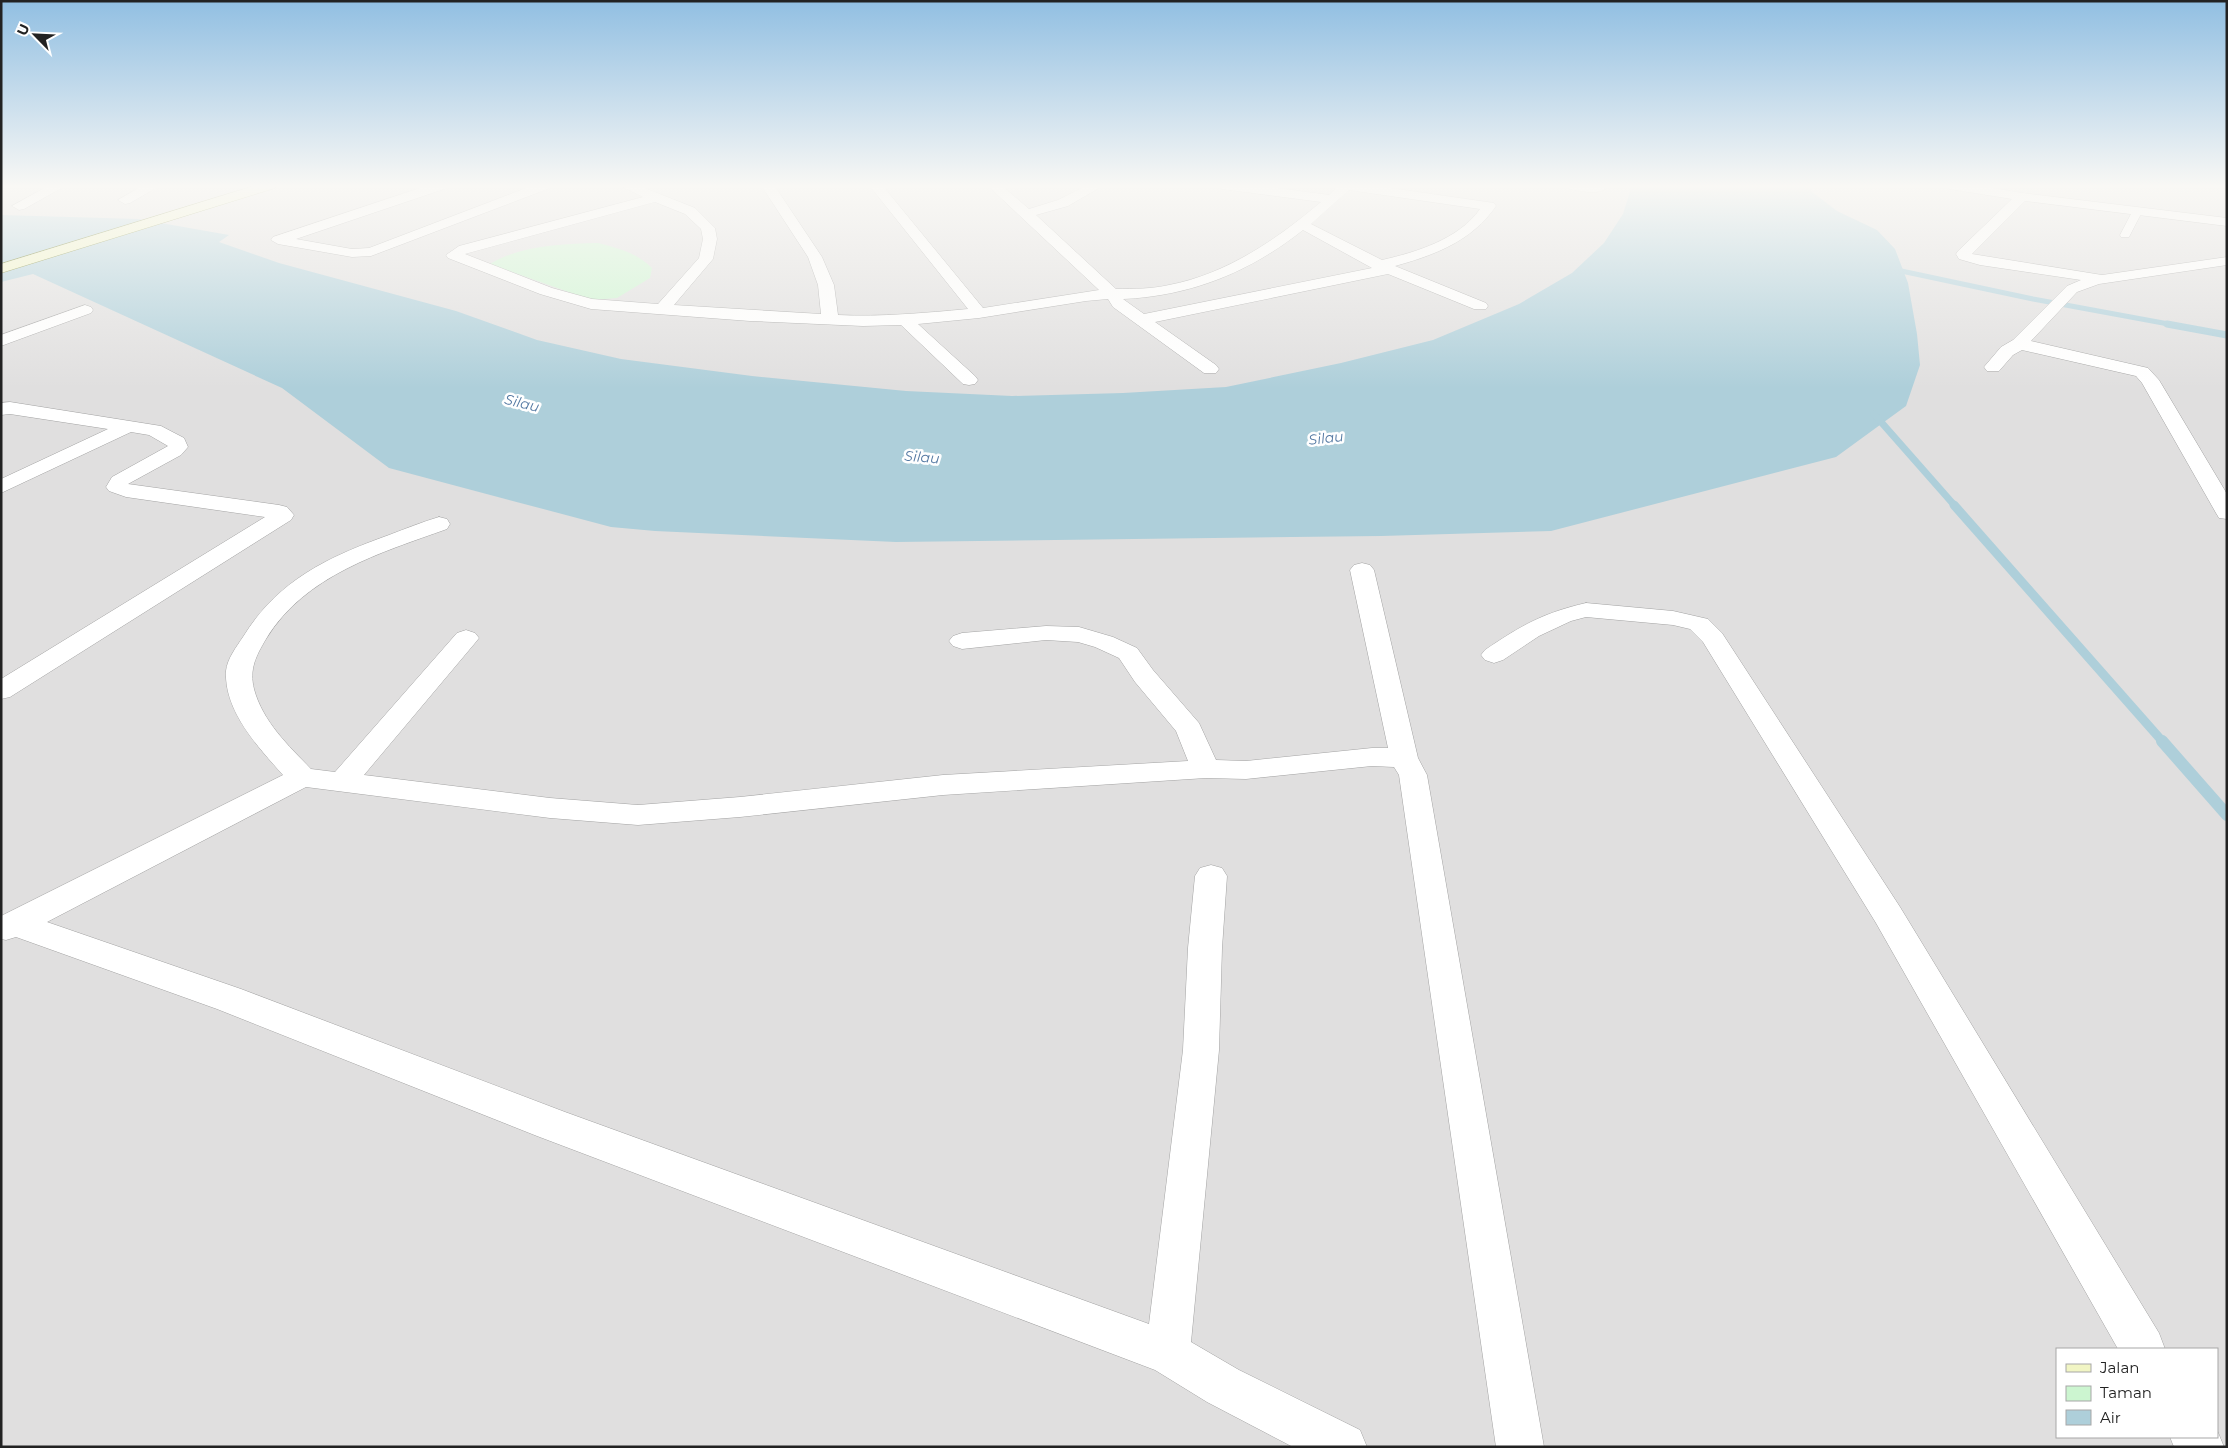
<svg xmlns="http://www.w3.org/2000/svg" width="2228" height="1448" font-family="Montserrat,sans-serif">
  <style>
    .residential { fill: #e0dfdf; fill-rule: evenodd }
    .park { fill: #ccf5d0 }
    .water { fill: #aecfda }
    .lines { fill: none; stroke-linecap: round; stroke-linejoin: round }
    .stream-far3 { stroke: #aecfda; stroke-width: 5 }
    .stream-far2 { stroke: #aecfda; stroke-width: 7 }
    .stream-far1 { stroke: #aecfda; stroke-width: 9 }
    .stream { stroke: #aecfda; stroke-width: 12 }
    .lane-casing { stroke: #a3a3a3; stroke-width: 1 }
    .street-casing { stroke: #a3a3a3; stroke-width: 1 }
    .secondary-casing { stroke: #647110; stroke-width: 1 }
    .lane { fill: #fff; fill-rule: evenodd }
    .street { fill: #fff; fill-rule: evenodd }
    .secondary { fill: #f1f5c4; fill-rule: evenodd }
    .labels { text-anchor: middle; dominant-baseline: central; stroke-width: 5; stroke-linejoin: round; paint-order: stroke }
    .far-water-label { font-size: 14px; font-style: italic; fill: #5378a2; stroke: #fff }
  </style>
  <rect width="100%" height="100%" fill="#f1efe9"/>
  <!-- residential -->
  <path class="residential" d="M1,185H2227V1447H1ZM2057,1349H2217V1437H2057Z"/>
  <!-- park -->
  <path class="park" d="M598,243C618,248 637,253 652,268L650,278L617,298L591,300L490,264C521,245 562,244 598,243Z"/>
  <!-- water -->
  <path class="water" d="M1632,185H1810L1811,191L1837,211L1877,230L1895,249L1908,283L1917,334L1920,365L1906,406L1836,457L1551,531L1381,536L896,542L655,531L611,527L389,468L282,388L33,274L1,282V215L138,219L229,235L219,242L279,263L456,311L537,340L621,359L752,376L906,391L1012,396L1123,393L1226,387L1341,363L1433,340L1519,304L1572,273L1604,243L1623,214Z"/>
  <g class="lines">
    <!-- stream-far3 -->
    <path class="stream-far3" d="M1892,269L2033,299L2174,325"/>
    <!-- stream-far2 -->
    <path class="stream-far2" d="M2167,324L2227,335
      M1874,414L1955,506"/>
    <!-- stream-far1 -->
    <path class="stream-far1" d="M1954,505L2163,742"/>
    <!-- stream -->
    <path class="stream" d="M2162,741L2227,815"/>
    <defs>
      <path id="lane" d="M2137,209L2142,212L2130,235L2129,237H2121L2120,235L2132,212Z"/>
      <path id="street" d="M50,185H67L24,209L19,210L12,206Z
        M144,185H161L130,203L125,204L118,200Z
        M429,185H449L447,188L296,239L352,249L369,248L534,185H552L550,188L371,256L352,257L278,244L271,240L273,237Z
        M619,185H637L695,208L715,228L717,239L713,259L674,305L821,314L818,285L808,257L761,185H774L822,257L834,285L838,315C881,317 924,313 968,309L869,185H882L983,308L1099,290L987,185H1001L1029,209L1058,200L1088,185H1104L1068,206L1036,215L1116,289C1134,289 1152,289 1169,285C1227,274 1277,239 1321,202L1222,189L1216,185H1255L1329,195L1339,185H1369L1494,203L1496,206C1472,241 1435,255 1395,266L1486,303L1488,306L1486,309H1474L1388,274L1155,322L1216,365L1219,369L1216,373H1204L1113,307L1108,299L1086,301L979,318L918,324L975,376L978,380L975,384L969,385L963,384L901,325L863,326L750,321L591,309L540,294L448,258L446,255L459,246L643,197ZM1349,190L1480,209C1459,239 1417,252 1382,260L1311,224ZM655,202L685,214L701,229L703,239L699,258L658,304L592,299L552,288L465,254ZM1303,230L1372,268L1144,314L1123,299C1191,296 1250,272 1303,230Z
        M1562,185H1600L1605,189C1600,195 1568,191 1562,185Z
        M1944,185H1975L2022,193L2227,218V226L2025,201L1972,254L2102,275L2227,257V265L2099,284L2077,292L2031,341L2148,368L2159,380L2227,494V519L2219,518L2216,513L2142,383L2136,376L2022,350L2013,355L1999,371H1987L1984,367L2001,347L2013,340L2067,286L2081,280L1980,265L1959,259L1956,254L1958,251L2012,199L1950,189Z
        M85,305L91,307L93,310L91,313L1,346V335Z
        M10,402L161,426L184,438L188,447L181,455L128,484L279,505L287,507L294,515L291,520L10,697L1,699V679L265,517L126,497L109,491L106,487L112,477L168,446L149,435L131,432L1,493V479L108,429L10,414L1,415V403Z
        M439,517L447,519L450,524L447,529C380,553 305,575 266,639C256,656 249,669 254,689C263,722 288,745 311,769L335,772L457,633L466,630L475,633L479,638L475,643L364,775L550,798L638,805L740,797L943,775L1188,761L1176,731L1135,682L1119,658L1095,647L1078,642L1046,640L962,649L953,646L949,641L953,636L962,633L1046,626L1079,627L1113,637L1137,648L1153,670L1199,723L1216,760L1246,761L1372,748H1388L1350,570L1354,565L1362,563L1370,565L1374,570L1418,758L1427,775L1544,1447H1496L1399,775L1394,767L1372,766L1246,779L1206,778L943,795L740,817L638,825L550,818L306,787L47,922L241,989L565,1112L1149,1324L1183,1050L1188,948L1195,876L1200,868L1211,865L1222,868L1227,876L1222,948L1219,1050L1191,1342L1239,1370L1360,1430L1367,1447H1293L1207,1402L1155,1370L537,1136L217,1009L16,937L6,940L1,939V916L283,775C258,747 224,711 226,671C227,659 237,646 243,637C278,580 328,557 389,535C405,529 422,522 439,517Z
        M1586,603L1673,611L1708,619L1722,633L1900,907L2159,1333L2165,1349H2118L1876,923L1703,642L1690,629L1673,625L1586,617L1571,621L1539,636L1503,660L1494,663L1485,660L1481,655L1485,650C1522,625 1543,613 1586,603Z
        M2217,1430L2224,1447H2174L2170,1437H2217Z"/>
      <path id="secondary" d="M257,185H277L275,188L1,273V264Z"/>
    </defs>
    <!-- lane casing -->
    <use href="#lane" class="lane-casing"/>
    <!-- street casing -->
    <use href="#street" class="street-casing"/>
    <!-- secondary casing -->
    <use href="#secondary" class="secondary-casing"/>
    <!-- lane -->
    <use href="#lane" class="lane"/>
    <!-- street -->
    <use href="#street" class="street"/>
    <!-- secondary -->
    <use href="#secondary" class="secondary"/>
  </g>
  <!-- sky -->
  <linearGradient id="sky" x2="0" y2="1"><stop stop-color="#91bfe2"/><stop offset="0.48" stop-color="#f9f8f5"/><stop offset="1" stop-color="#f9f8f5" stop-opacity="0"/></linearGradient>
  <rect width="2228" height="388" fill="url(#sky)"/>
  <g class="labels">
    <!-- far-water labels -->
    <g class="far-water-label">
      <text transform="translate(522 403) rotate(14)">Silau</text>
      <text transform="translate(1326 438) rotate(-6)">Silau</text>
      <text transform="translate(922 457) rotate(5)">Silau</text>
    </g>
  </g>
  <!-- border -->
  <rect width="2228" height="1448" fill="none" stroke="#222222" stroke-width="5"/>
  <!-- legend -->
  <rect x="2056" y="1348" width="162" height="90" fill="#ffffff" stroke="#a7a7a7"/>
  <rect x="2066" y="1364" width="25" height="8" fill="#f1f5c4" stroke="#a7a7a7"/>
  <text x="2100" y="1373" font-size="15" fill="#222222">Jalan</text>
  <rect x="2066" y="1386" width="25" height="15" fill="#ccf5d0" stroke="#a7a7a7"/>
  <text x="2100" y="1398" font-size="15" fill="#222222">Taman</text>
  <rect x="2066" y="1410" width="25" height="15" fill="#aecfda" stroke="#a7a7a7"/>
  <text x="2100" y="1423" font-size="15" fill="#222222">Air</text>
  <!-- north arrow -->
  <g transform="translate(35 35) rotate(294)" stroke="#ffffff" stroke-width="4" paint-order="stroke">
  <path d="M0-4L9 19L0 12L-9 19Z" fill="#222222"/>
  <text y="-8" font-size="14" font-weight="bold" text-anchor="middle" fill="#222222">U</text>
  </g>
</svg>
